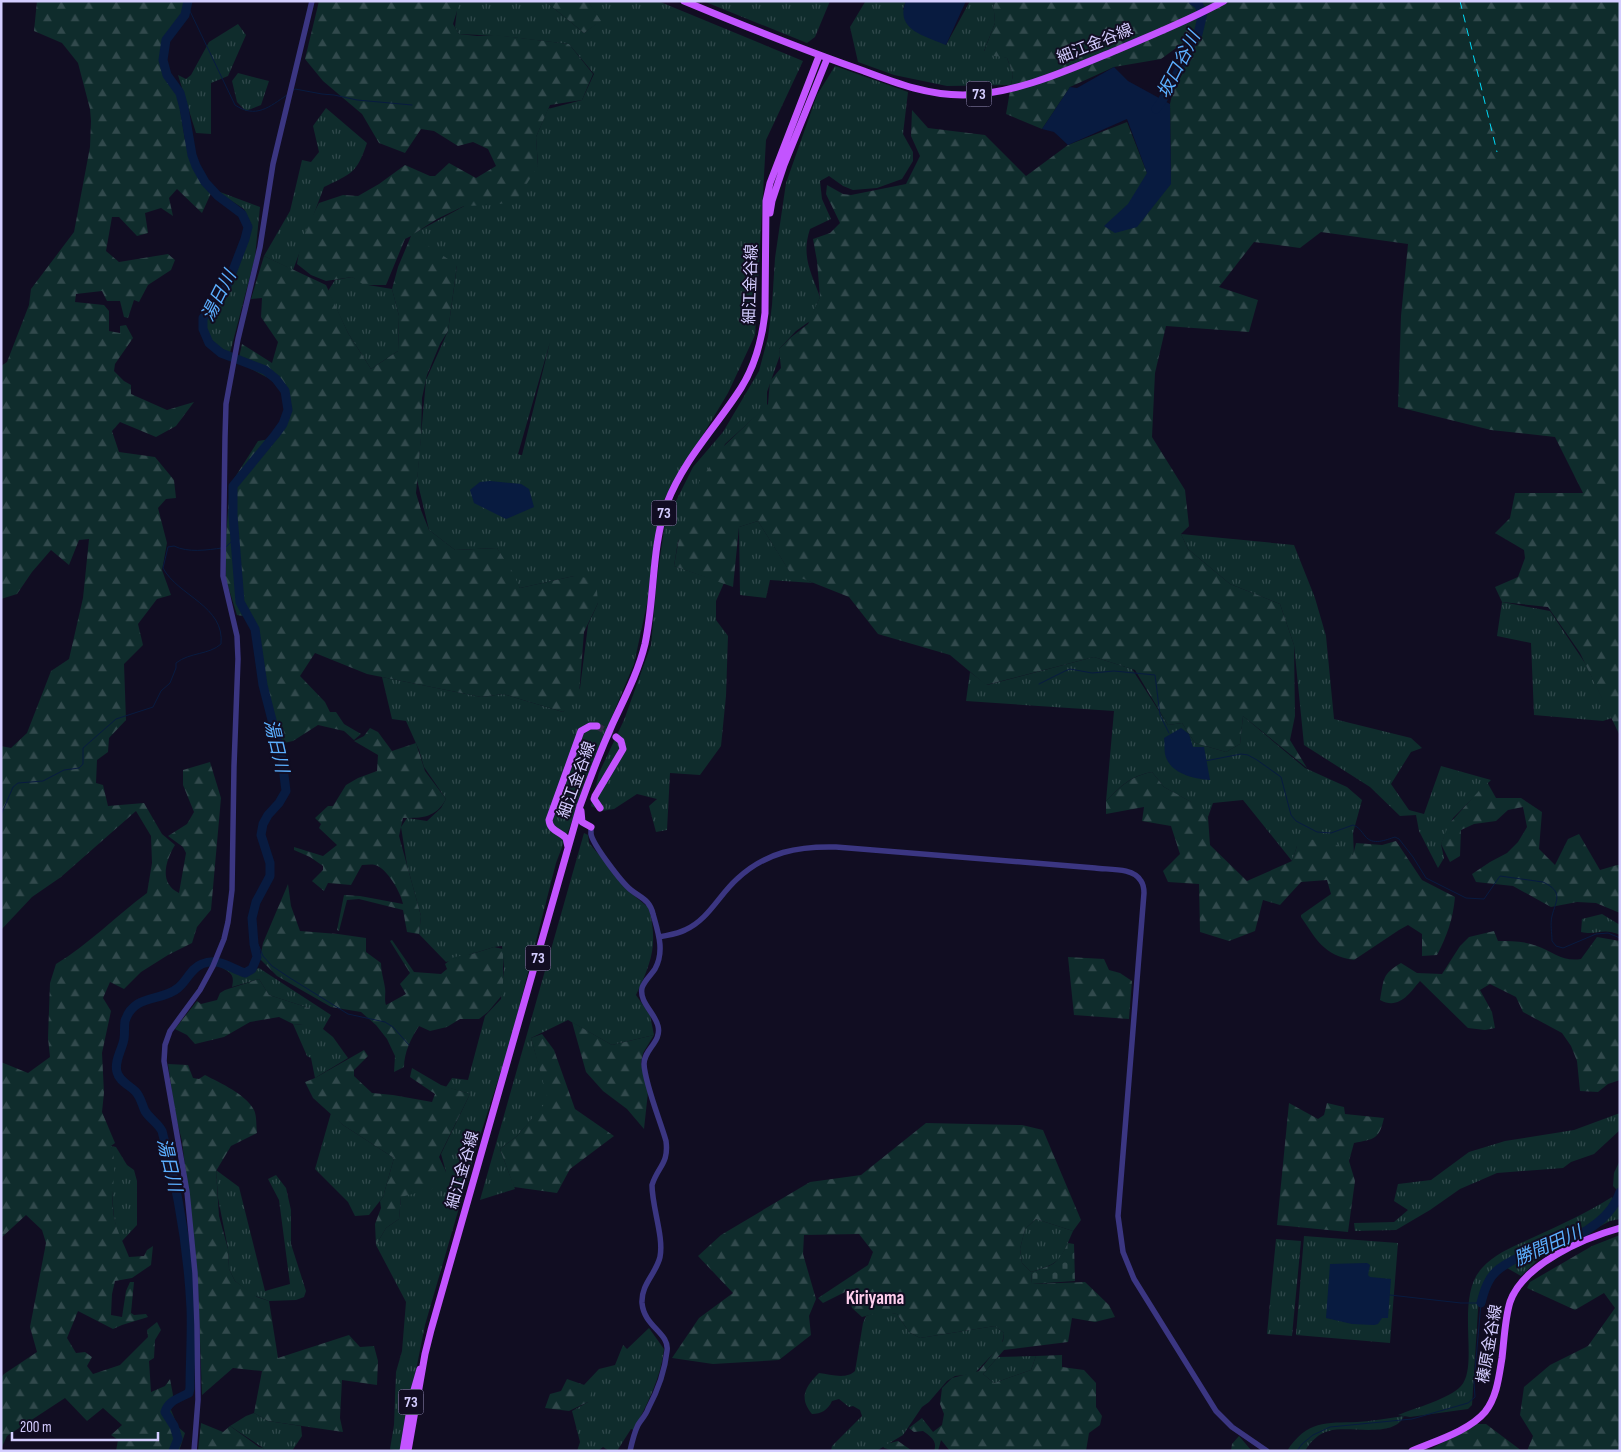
<svg xmlns="http://www.w3.org/2000/svg" width="1621" height="1452" font-family="'Sofia Sans Condensed','Noto Sans JP',sans-serif">
  <style>
    .grass { fill: url(#grass-tufts); fill-rule: evenodd }
    .forest { fill: url(#forest-firs) }
    .cemetery { fill: url(#cemetery-stones) }
    .water { fill: #081b40 }
    .lines { fill: none; stroke-linecap: round; stroke-linejoin: round }
    .stream { stroke: #081b40; stroke-width: 1 }
    .river { stroke: #081b40; stroke-width: 9 }
    .major-tunnel { stroke: #2e2a43; stroke-width: 7; stroke-dasharray: 7 3.5; stroke-linecap: butt }
    .minor { stroke: #3b3682; stroke-width: 5.5 }
    .major { stroke: #c354ff; stroke-width: 7 }
    .rail { stroke: #00daf8; stroke-width: 1; stroke-dasharray: 8 6; stroke-linecap: butt }
    .labels { text-anchor: middle; dominant-baseline: central; stroke-width: 4; stroke-linejoin: round; paint-order: stroke }
    .shield { fill: #110d22; stroke: #9a93bd; stroke-width: 1 }
    .shield-label { font-size: 15px; font-weight: bold; fill: #d4cdff }
    .street-label { font-size: 16px; fill: #d4cdff; stroke: #110d22 }
    .water-label { font-size: 18px; font-style: italic; fill: #5bafff; stroke: #110d22 }
    .quarter-label { font-size: 19px; font-weight: bold; fill: #ffcfed; stroke: #110d22 }
  </style>
  <defs>
    <pattern id="grass-tufts" width="24" height="20" patternUnits="userSpaceOnUse" patternTransform="scale(1.25)"><rect width="24" height="20" fill="#0f2c2c"/><path d="M3 7l-1-3M5 7V3M7 7l1-3M15 17l-1-3M17 17v-4M19 17l1-3" fill="none" stroke="#31494c"/></pattern>
    <pattern id="forest-firs" width="22" height="20" patternUnits="userSpaceOnUse" patternTransform="scale(1.25)"><rect width="22" height="20" fill="#0f2c2c"/><path d="M5 1l3.5 6h-7zM16 11l3.5 6h-7z" fill="#31494c"/></pattern>
    <pattern id="cemetery-stones" width="16" height="16" patternUnits="userSpaceOnUse" patternTransform="scale(1.25)"><rect width="16" height="16" fill="#0f2c2c"/><path d="M2 7V4a2 2 0 0 1 4 0v3zM10 15v-3a2 2 0 0 1 4 0v3z" fill="#31494c"/></pattern>
  </defs>
  <rect width="100%" height="100%" fill="#110d22"/>
  <!-- grass -->
  <path class="grass" d="M458,1H545L584,33L600,21L588,1H658L803,61L766,140L755,335L728,393L659,508L650,590L634,664L608,726L556,863L510,1043L479,1139L425,1325L400,1451L390,1449L394,1425L396,1372L402,1351L406,1302L376,1245L386,1228L399,1219L401,1197L446,1172L441,1154L470,1094L446,1087L452,1078L468,1080L485,1016L501,999L504,968L502,946L494,947L446,962L419,934L421,916L407,865L401,827L407,818L427,821L441,808L446,799L424,767L419,750L406,721L392,719L382,677L481,697L503,694L563,712L580,688L588,625L598,603L574,576L520,588L497,548L455,550L429,530L417,480L426,380L448,331L457,266L411,235L538,166L536,137L548,109L582,100L594,74L569,44L501,36L459,34L455,27ZM550,342L522,455H521L518,454Z
    M703,1H830L815,37L807,43Z
    M874,1H906L903,9L946,45L970,1H993L995,23L984,51L1007,58L1013,74L1011,85L947,86L894,75L858,62L850,27L865,2Z
    M238,24L246,35L228,76L211,83V134L196,133L178,75L186,79L191,75L209,42Z
    M835,66L908,92L903,134L913,152V161L902,179L877,188L853,190L843,186L829,176L820,181L822,199L831,219L810,229C801,256 811,272 820,297L810,321L796,331L779,349L780,355L767,392V406L725,444L717,464L693,505L686,526L678,541L674,566L724,583L716,601V620L728,636L726,696L721,746L700,775L670,773L667,830L656,832L649,806L657,799L637,794L614,809L602,811L591,806L599,773L624,720L651,645L657,578L665,523L693,467L723,432L759,371L768,337L772,305L775,258L786,183L817,95Z
    M238,73L269,81L261,105L246,111L237,102L232,81Z
    M326,108L367,143C357,173 351,174 324,187L293,270L264,256L290,211L302,160L311,162L319,152L313,126Z
    M218,192H220L260,207L255,257L230,353C212,343 207,338 206,318C229,291 243,260 252,226L244,209Z
    M352,277L368,285L392,289L399,316L398,351L371,369L348,333L328,291L335,280Z
    M758,521L790,572L813,583L770,580L766,598L740,595L739,527Z
    M1181,534L1294,545L1315,598L1326,636L1334,719L1411,738L1422,748L1411,752L1391,784L1409,810L1424,814L1441,766L1491,780L1453,818L1441,844L1444,858L1438,868L1419,831L1416,815L1400,816L1370,787L1304,745L1294,645L1280,604L1230,584L1188,549Z
    M1502,602L1550,611L1585,663L1612,718L1603,721L1534,715L1531,643L1497,636Z
    M1094,657L1132,669L1168,725L1182,723L1195,743L1226,752L1240,744L1243,716L1305,768L1347,787L1362,800L1353,833L1354,855L1297,846L1292,861L1243,800L1213,803L1208,817L1191,802L1164,787L1152,772C1130,776 1121,786 1106,801L1114,711L966,701L970,672L987,685Z
    M584,833L588,835L589,843L632,894L649,908C658,945 652,961 636,995L650,1015L654,1035L612,1045L568,1020L531,1038L549,1100L517,1136L500,1149L515,1189L480,1200Z
    M1602,914L1620,925V935C1602,927 1597,936 1581,932L1582,919Z
    M219,966H224L246,974L259,968L331,1015L323,1029L333,1037L348,1058L315,1078L311,1058L307,1056L293,1024L303,1025L309,1008L269,995L259,979L232,987C235,973 230,973 219,966Z
    M331,1113L343,1125L394,1158L383,1197L369,1215L355,1216L348,1202L315,1169Z
    M1620,1113V1130L1594,1154L1571,1162L1563,1168L1497,1173L1460,1189L1430,1210L1396,1230L1355,1231L1354,1223L1394,1222L1408,1210L1394,1201L1398,1184L1431,1180L1469,1152L1505,1141L1574,1130Z
    M111,1146L116,1147L127,1165L134,1170L137,1181V1225L122,1241C111,1221 113,1200 113,1178C113,1168 112,1157 111,1146Z
    M1620,1160V1193L1613,1186L1614,1173Z
    M216,1170L239,1187L265,1291L290,1284L279,1200L268,1179L276,1175L286,1188L291,1210V1244L306,1291L304,1297L296,1300L269,1301L253,1295L235,1281L229,1269L228,1249L218,1198Z
    M1612,1197L1620,1209V1219L1610,1221L1540,1258L1521,1276L1500,1264L1487,1278L1479,1294L1472,1405L1468,1409L1410,1417L1398,1415C1415,1408 1449,1399 1461,1386C1480,1365 1454,1298 1482,1268C1495,1253 1515,1246 1534,1237C1560,1225 1587,1213 1612,1197Z
    M1036,1219L1073,1231C1060,1260 1063,1262 1031,1272L1022,1263L1020,1249L1025,1229Z
    M1304,1236L1398,1243L1390,1343L1296,1335Z
    M1276,1239L1301,1241L1292,1336L1267,1334Z
    M881,1311L897,1314L909,1332L920,1338L995,1326L1004,1333L1002,1344L974,1374L955,1376L947,1381L929,1402L922,1407L903,1435L878,1450L831,1451L832,1446L862,1416L860,1410L853,1406L849,1407L839,1399L832,1401C828,1410 821,1414 812,1414C798,1397 806,1386 819,1373C830,1374 846,1380 855,1371L863,1323L866,1316Z
    M649,1328L664,1349C661,1378 647,1404 634,1430L631,1429L617,1451H609L603,1447L598,1451H577L580,1442L572,1411L588,1402L583,1386L599,1369L615,1365L623,1345L627,1349Z
    M1036,1356L1031,1370L994,1383L983,1374L998,1357Z
    M254,1413L268,1421L301,1426L302,1436L292,1451H264L263,1448L230,1426L246,1416Z
    M1404,1416C1394,1439 1349,1425 1329,1431C1319,1433 1310,1442 1305,1451H1287C1307,1420 1326,1423 1357,1422C1373,1421 1388,1418 1404,1416Z"/>
  <!-- forest -->
  <path class="forest" d="M37,1H187L188,7L162,40L161,68L178,97L185,140L212,191L202,213L177,189L169,198L173,216L161,208L145,213L148,233L137,236L119,217H112L106,251L119,262L168,254L175,260L171,270L148,285L139,302L134,300L128,318L124,317L120,301H107L102,291L76,294L75,302L104,305L109,311V331L120,333V326L126,325L133,338L115,364L114,371L124,381L131,385V394L167,410L194,402L176,426L156,437L120,422L112,431L119,452L155,457L174,480L176,498L166,499L158,508L167,543L162,570L171,595L157,599L138,624L143,645L124,664L126,720L109,738L108,752L97,760L96,783L103,785L108,806L144,803L162,834L175,845C166,860 158,883 179,893L186,853L183,847L168,836L187,824L194,812L183,785V770L210,762L221,798L211,910L197,927L192,943L168,955L141,972L124,989L110,982L103,998L111,1011L102,1053L104,1093L102,1112L115,1143L111,1146C118,1165 111,1189 113,1209C114,1227 123,1241 129,1257L144,1256L147,1250L153,1246L151,1265L132,1278L115,1281L112,1294L111,1315L122,1317L126,1291L130,1282H134L131,1313L134,1315L146,1314L148,1317L122,1325L113,1329L78,1311L67,1338L76,1353L85,1352L92,1357L87,1366L93,1374L120,1365L148,1337L147,1330L157,1322L161,1330L155,1340L154,1358L149,1361L151,1392L165,1386L170,1379L173,1395L171,1410L178,1427L185,1433L179,1451H116L118,1440L111,1435L122,1425L103,1408L87,1421L65,1398L7,1436L1,1449V1378L4,1374L37,1352L30,1327L46,1243L42,1230L26,1215L1,1238V1062L28,1073L50,1057L48,1038L50,983L56,964C89,944 116,916 147,893L152,863L151,836L136,811L61,877L32,897L1,930V746L11,748L27,733L51,671L69,659L83,598L89,539L79,540L69,565L51,550L32,572L17,594L1,599V366L7,362L29,305L31,289L74,232L90,147L91,121L90,109L78,63L62,43L34,31Z
    M319,1H460L453,24L459,34L477,36L495,35L569,44L593,74L582,100L550,105L536,137L538,166L516,201L494,205L464,206L437,219L412,235L457,265L448,331L440,344L427,375L422,398L421,438L416,493L421,510L429,530L455,550L497,548L512,571L520,588L574,576L596,579L598,603L584,632L579,695L563,712L503,694L481,697L367,674L315,653L300,676L325,702L330,712H336L344,724L361,734L354,740L344,731L318,725L293,741L279,744L252,624L243,616L237,615L226,580V536L230,485L258,441L270,439L288,410L285,395L270,379L238,362L242,344L272,363L278,342L261,317L262,298L251,299L264,256L326,285L348,333L371,369L398,351L399,316L392,289L398,267L411,236L405,239L386,285H364L352,277L326,281L311,275L297,264C300,242 309,222 319,203L343,195L358,196L379,184L405,165L430,176H435L449,163L476,178L496,166L488,149L473,142L458,146L434,131L421,129L405,153L379,143L362,114L323,81L305,59Z
    M545,1H588L601,21L584,33Z
    M993,1H1620V736L1580,653L1548,607L1502,602L1495,587L1518,577L1525,558L1524,550L1495,533L1510,518L1515,493H1583L1555,437L1491,430L1398,407L1401,316L1408,244L1321,232L1300,248L1254,242L1219,287L1258,300L1249,332L1166,326L1155,373L1152,437L1185,490L1189,526L1181,534L1188,549L1230,584L1280,604L1294,645L1295,716L1290,740L1307,768L1243,716L1240,744L1226,752L1195,743L1182,723L1168,725L1135,670L1094,657L986,685L950,655L878,634L849,597L791,574L758,521L739,527L733,587L674,566L679,538L699,482L724,446L768,404L770,381L781,368L779,349L790,338L808,324L820,297L817,261L813,239L830,233L840,223L826,194L827,185L843,194L851,195L906,184L920,156L911,136L912,110L928,128L985,135L1026,176L1068,145L1127,122L1147,173L1171,184L1170,104L1183,43L1161,59L1114,67L1070,87L1042,129L1006,114L1013,74L1007,58L983,54L995,23Z
    M370,728L378,732L392,751L416,743L425,771L446,799C436,818 422,818 403,818L399,836L421,916L419,934L407,932L403,910L359,899L347,900L339,931L337,930L344,895L360,896L403,904C401,893 387,868 375,865C371,864 366,865 362,865L351,885L328,883L324,891L312,881L323,870V866L310,857L294,850V847L323,856L337,845L319,828L321,824L315,818L328,806H333L346,785L358,778L377,771L378,755L354,741L364,736Z
    M1152,772L1164,787L1195,804L1208,817L1210,845L1247,881L1292,861L1298,843C1320,835 1335,842 1353,855L1356,843L1382,845L1396,841L1422,880L1455,897C1453,919 1447,936 1437,955L1422,956V934L1408,925L1399,930L1354,960C1323,955 1317,940 1301,917V915L1331,894L1327,880L1301,882L1280,905L1263,900L1255,931L1229,941L1200,932L1199,884L1168,882L1163,871L1180,854L1171,826L1142,821L1144,807L1106,814V801C1121,786 1131,776 1152,772Z
    M1487,782L1496,798H1521L1542,812L1539,849L1555,865L1568,839L1579,834L1600,870L1617,865H1620V913L1596,903L1577,902L1551,907L1513,886L1476,882L1472,874L1490,862L1507,853L1518,842L1527,827L1523,807L1508,810L1496,821L1474,824L1461,830L1460,856L1450,862L1441,844L1449,824Z
    M288,884L291,906L300,931L338,934L366,938V952L381,963C381,972 384,980 385,988C386,994 384,999 386,1005L406,994L400,984L410,973L390,941L392,940L414,972L441,974L447,969L445,964L454,957L472,954L494,947L503,949V994L488,1012L479,1019H460L447,1027L430,1031L419,1026C411,1038 404,1053 404,1067L394,1072L395,1056L387,1039L376,1025L361,1012L331,1007L277,976L260,959L263,943Z
    M1494,931L1498,941C1511,941 1525,941 1537,946C1553,952 1563,962 1581,959L1597,937L1620,941V1080L1608,1084L1598,1092L1580,1091L1577,1061L1571,1046L1562,1033L1523,1012L1516,997L1490,984L1480,990L1492,1012L1495,1028L1485,1030L1468,1028L1420,981C1409,994 1399,1010 1380,1000C1384,979 1382,974 1401,963L1417,973L1442,974L1460,946L1469,937Z
    M1068,957L1104,959L1109,970L1120,973L1132,981L1129,1019L1074,1015Z
    M259,979L269,995L309,1008L313,1021L303,1025L293,1024L279,1017L250,1022L224,1037L195,1044L187,1035L175,1029L197,1001L201,1004L217,1000L220,993L225,990Z
    M572,1022L612,1045L654,1035L643,1053L641,1063L648,1092L644,1129L627,1109L603,1091L586,1072Z
    M542,1034L554,1050L575,1109L614,1136L570,1169L557,1193L514,1187L500,1149L517,1136L548,1100L531,1038Z
    M364,1050L368,1056L354,1070V1076L372,1093L393,1095L432,1102L435,1094L410,1077L412,1068L441,1085L470,1094L439,1157L446,1172L440,1187L401,1197L399,1219L386,1228L376,1245L375,1224L381,1208L380,1201L383,1197L394,1158L343,1125L313,1098L305,1082L315,1078Z
    M168,1064L188,1065L193,1078L199,1079L205,1075C220,1083 246,1094 254,1110C257,1116 256,1126 257,1133L231,1146L216,1171L219,1216L228,1249L229,1269L235,1281L257,1297L269,1301L278,1358L349,1335L360,1347L374,1346L378,1361L377,1385L342,1380L340,1418L343,1432L268,1421L254,1413L262,1371L233,1368L202,1395L198,1287L194,1241L182,1141L175,1113Z
    M1289,1103L1318,1119L1324,1115L1327,1103L1344,1107L1345,1114L1384,1118C1379,1140 1374,1139 1354,1143L1349,1161L1355,1181L1348,1232L1277,1225Z
    M926,1123L1022,1125L1043,1130L1081,1220L1073,1231L1036,1219L1025,1229L1020,1249L1022,1263L1031,1272L1032,1284L1085,1282L1109,1305L1115,1317L1095,1322L1072,1318L1068,1342L1004,1350L983,1374L994,1383L1031,1370L1036,1356L1062,1355V1367L1084,1370L1096,1383V1407L1102,1416L1100,1425L1089,1433L1086,1451H950L941,1440L938,1451H934C938,1441 930,1436 923,1431L914,1432L909,1428L922,1418L933,1432L942,1425L944,1414L940,1404L942,1388L952,1378L979,1371L1003,1341L1004,1333L995,1326L920,1338L909,1332L897,1314L881,1312L862,1317L852,1308L847,1291L823,1303L818,1298L868,1265L873,1252L859,1234L804,1235L803,1254L816,1299L809,1316L811,1335L779,1360L713,1364L672,1358L699,1318L733,1293L698,1256L721,1235L810,1182L861,1175Z
    M1620,1235V1451H1527L1533,1436L1520,1415L1524,1387L1550,1365L1588,1346L1615,1308L1604,1293L1575,1310L1527,1288L1530,1282L1592,1246Z
    M567,1379L593,1388L588,1402L569,1411L545,1408L550,1394L561,1391Z
    M201,1423L223,1432L230,1426L259,1447L263,1448L264,1451H198Z
    M1474,1424H1486L1522,1451H1428Z
    M1239,1436L1251,1450V1451H1231L1232,1444Z
    M898,1441L911,1450V1451H894L884,1448L882,1445Z"/>
  <!-- cemetery -->
  <path class="cemetery" d="M1068,1243L1074,1244L1075,1281L1032,1284L1031,1272C1054,1265 1057,1265 1068,1243Z"/>
  <!-- water -->
  <path class="water" d="M906,1H966L946,45C926,36 894,30 906,1Z
    M1114,67L1128,81L1170,104L1171,184L1137,227L1115,233L1104,226L1128,204L1147,173L1127,119L1068,145L1054,132L1042,129L1070,87L1077,88Z
    M490,481L521,484L529,489L534,507L506,519L474,503L470,490L480,482Z
    M1181,728L1189,734L1193,747H1204L1210,780C1193,779 1169,773 1165,754C1164,749 1165,743 1164,738Z
    M1367,1263L1370,1265L1368,1275L1370,1277L1391,1279L1388,1318H1382L1378,1324L1374,1325L1352,1324L1326,1318L1330,1264Z"/>
  <g class="lines">
    <!-- stream -->
    <path class="stream" d="M188,7L235,105C256,119 269,107 287,95
      M292,91L295,89L322,94L334,95L357,100L412,105
      M226,547L233,540V515
      M1039,684L1065,671L1070,669L1092,673L1114,671L1155,675L1160,715L1169,733
      M1205,761L1241,754L1248,755L1257,760L1281,777L1291,815L1296,821L1317,832L1331,833L1353,825C1359,827 1361,831 1365,836C1373,846 1385,840 1395,837L1399,839L1413,857L1426,878L1466,898L1484,899L1500,876L1543,882C1564,892 1556,900 1552,916C1550,924 1552,933 1552,941L1556,946L1563,948L1596,934L1608,933L1620,938
      M1,815L13,787L18,783L43,781L64,770L79,768L83,764V748L116,719L153,707L161,691L170,683L176,668V663C190,652 209,655 221,644C225,606 178,596 163,568L168,547L174,546C188,553 207,550 222,548
      M254,944H258L263,956L272,966L290,978L348,1014L385,1022L393,1027L409,1045
      M1297,1451L1302,1444L1313,1435L1330,1427L1412,1419L1468,1403L1475,1397L1474,1382L1481,1303H1461L1390,1295"/>
    <!-- river -->
    <path class="river" d="M1156,109L1162,101L1179,70L1183,56L1198,34L1203,13L1198,4L1193,1
      M1481,1303C1484,1291 1488,1277 1499,1269C1510,1261 1525,1254 1538,1251C1543,1249 1548,1249 1553,1247C1579,1237 1611,1220 1620,1192
      M173,1451L178,1439L174,1426L165,1412C168,1401 179,1398 189,1393L190,1388C190,1362 192,1335 191,1308C188,1248 178,1189 162,1131C158,1123 150,1119 145,1111C142,1105 141,1097 135,1091C129,1085 119,1081 117,1072C114,1061 122,1050 124,1039C125,1033 124,1027 125,1021C134,993 162,1002 178,988C187,981 191,968 202,964C218,957 230,968 245,973L252,969L257,957L254,944L252,918L256,902L270,876V863L261,835L263,824L268,815L279,803L286,791L282,759L263,685L255,629L240,602L233,515V486L275,435L283,424L288,410L285,391L276,379L265,370L221,353L209,343L203,329V318L227,286L245,239L248,227L242,214L218,196L205,182L196,166L192,155L184,108L180,93L167,75L163,60L166,40L185,15L188,1"/>
    <!-- major-tunnel -->
    <path class="major-tunnel" d="M597,726L616,737"/>
    <!-- minor -->
    <path class="minor" d="M591,827C591,829 591,832 591,834C593,845 622,883 631,890C641,898 650,900 653,914C658,932 665,951 655,969C651,975 644,981 642,988C639,1002 655,1013 658,1026C662,1042 644,1049 644,1064C645,1084 660,1120 666,1141C669,1164 658,1166 652,1185C652,1207 664,1237 660,1257C656,1274 641,1284 642,1303C644,1327 670,1333 667,1351C665,1370 657,1392 648,1409C646,1415 641,1420 638,1425C634,1433 632,1442 630,1451
      M659,937C668,935 678,934 685,930C708,920 719,895 737,879C766,852 798,846 836,847L1095,868C1108,870 1133,867 1141,881C1143,884 1144,889 1144,893L1118,1216L1123,1252L1134,1279L1216,1411L1232,1427L1267,1451
      M194,1451L198,1400L197,1325L195,1273L187,1192L164,1061L165,1045L170,1031L200,990L213,966L224,939L228,922L232,890L234,766L238,659L237,636L223,576L225,437L226,404L238,339L260,247L273,164L312,1"/>
    <!-- major -->
    <path class="major" d="M684,1C744,26 803,50 864,71C896,83 927,95 963,95C1017,94 1068,70 1117,50C1154,34 1190,20 1224,1
      M770,213L772,201L784,165L827,59
      M600,808L594,799L595,796L623,749L621,741L616,737
      M581,811L582,822L591,827
      M568,847L566,838C559,831 550,831 549,820L581,731L590,726H597
      M403,1451L412,1397L420,1369
      M408,1451L425,1354L431,1330L580,806C590,778 600,752 612,725C624,699 638,673 645,644C655,598 651,548 667,503C684,459 716,427 741,388C755,366 762,339 765,313L766,201L770,183L819,56
      M1412,1451C1435,1441 1469,1431 1485,1412C1497,1397 1499,1376 1502,1358C1504,1341 1505,1318 1510,1302C1523,1264 1584,1238 1620,1228"/>
    <!-- rail -->
    <path class="rail" d="M1460,1L1497,152"/>
  </g>
  <g class="labels">
    <!-- shield labels -->
    <g class="shield">
      <rect x="966.5" y="81.5" width="25" height="25" rx="4"/>
      <rect x="651.5" y="500.5" width="25" height="25" rx="4"/>
      <rect x="525.5" y="945.5" width="25" height="25" rx="4"/>
      <rect x="398.5" y="1389.5" width="25" height="25" rx="4"/>
    </g>
    <g class="shield-label">
      <text x="979" y="94">73</text>
      <text x="664" y="513">73</text>
      <text x="538" y="958">73</text>
      <text x="411" y="1402">73</text>
    </g>
    <!-- street labels -->
    <g class="street-label">
      <text transform="translate(1095 44) rotate(-22)">細江金谷線</text>
      <text transform="translate(751 284) rotate(-88)">細江金谷線</text>
      <text transform="translate(577 780) rotate(-70)">細江金谷線</text>
      <text transform="translate(463 1170) rotate(-74)">細江金谷線</text>
      <text transform="translate(1490 1344) rotate(-80)">榛原金谷線</text>
    </g>
    <!-- water labels -->
    <g class="water-label">
      <text transform="translate(1179 65) rotate(-63)">坂口谷川</text>
      <text transform="translate(219 296) rotate(-63)">湯日川</text>
      <text transform="translate(276 746) rotate(77)">湯日川</text>
      <text transform="translate(169 1165) rotate(77)">湯日川</text>
      <text transform="translate(1548 1246) rotate(-24)">勝間田川</text>
    </g>
    <!-- quarter labels -->
    <g class="quarter-label">
      <text x="875" y="1298">Kiriyama</text>
    </g>
  </g>
  <!-- border -->
  <rect width="1621" height="1452" fill="none" stroke="#d4cdff" stroke-width="5"/>
  <!-- scale -->
  <path d="M12 1432v8h146v-8" fill="none" stroke="#d4cdff" stroke-width="2.5"/>
  <text x="20" y="1432" font-size="15" fill="#d4cdff" stroke="#110d22" stroke-width="4" paint-order="stroke">200 m</text>
</svg>
